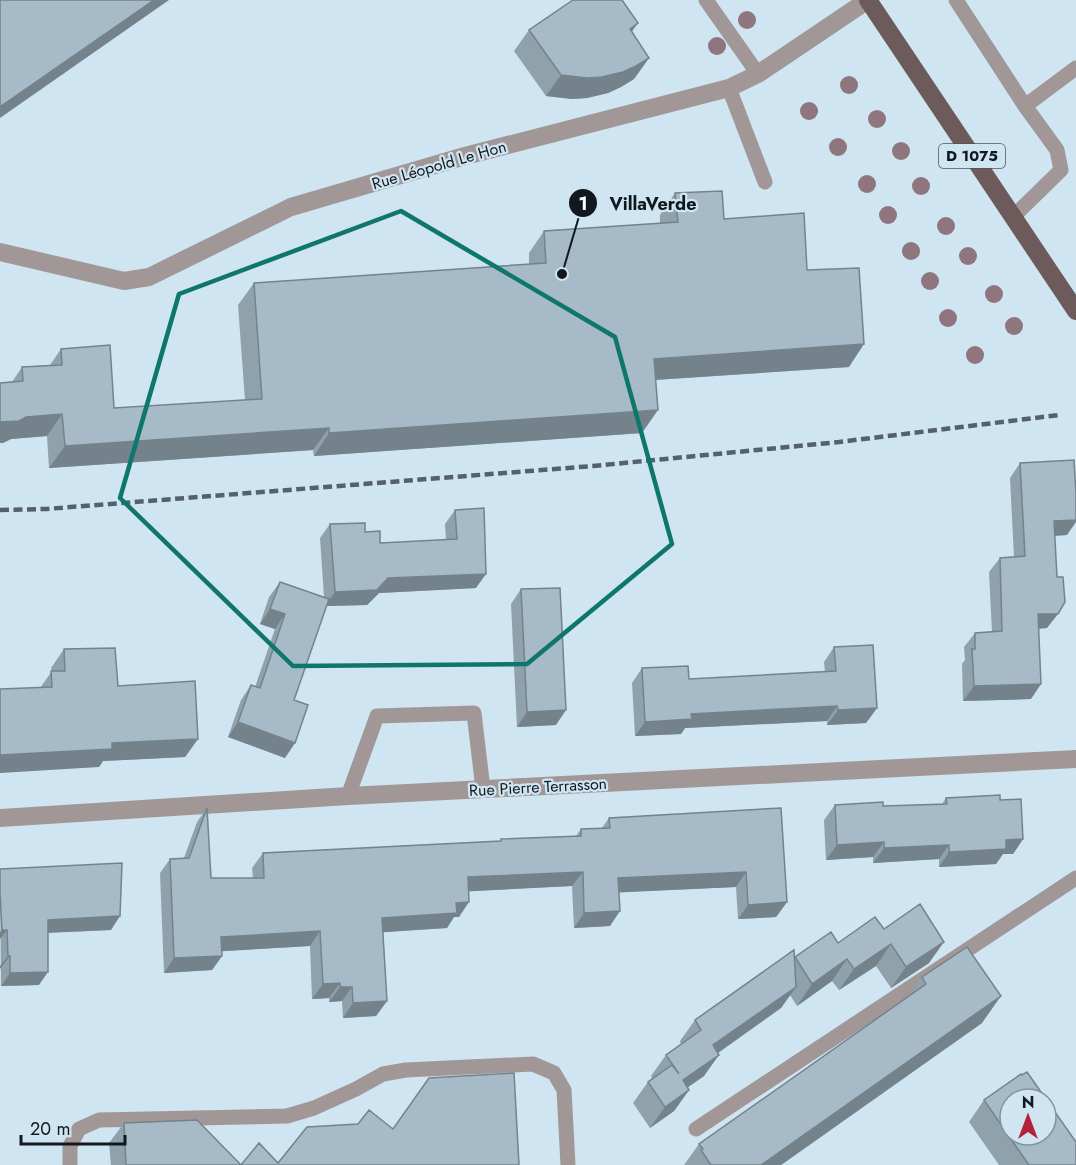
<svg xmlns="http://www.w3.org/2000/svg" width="1076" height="1165" font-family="Jost,sans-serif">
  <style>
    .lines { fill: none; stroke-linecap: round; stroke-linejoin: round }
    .lane { stroke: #a29797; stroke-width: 15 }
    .street { stroke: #a29797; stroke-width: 18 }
    .primary { stroke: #6d5b5b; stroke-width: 18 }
    .rail { stroke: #546169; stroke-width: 4.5; stroke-dasharray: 9 4.5; stroke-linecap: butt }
    .tree { fill: #8e757e }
    .wall { fill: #8fa1ab }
    .shaded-wall { fill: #74838b }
    .building { fill: #a6bbc7; stroke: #74838b; stroke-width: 1.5; fill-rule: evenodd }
    .marked { fill: none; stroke: #0f766e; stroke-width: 4.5; stroke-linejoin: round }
    .labels { text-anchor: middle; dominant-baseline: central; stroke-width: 4.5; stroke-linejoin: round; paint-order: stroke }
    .shield { fill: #cfe5f2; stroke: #4a565e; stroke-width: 1.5 }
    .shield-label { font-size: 15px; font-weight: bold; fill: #11191e }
    .street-label { font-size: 16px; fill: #11191e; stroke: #cfe5f2 }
    .leader { fill: none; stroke: #11191e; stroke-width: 2 }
    .callout-dot { fill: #11191e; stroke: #cfe5f2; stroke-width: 2 }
    .mark-label { font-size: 18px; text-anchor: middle; font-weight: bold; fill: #fff }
    .callout-label { font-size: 18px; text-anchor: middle; font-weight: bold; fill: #11191e; stroke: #cfe5f2; stroke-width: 4.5; stroke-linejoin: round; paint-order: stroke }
  </style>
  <rect width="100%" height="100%" fill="#cfe5f2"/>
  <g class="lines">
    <!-- lane -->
    <path class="lane" d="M706,0L758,74
      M956,0L1025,106L1057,150L1061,170L1013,217
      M729,88L765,182
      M1025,106L1076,68
      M348,796L377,716L474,713L483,789
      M696,1129L1076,878
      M70,1165V1146L79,1129L99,1120L287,1116L314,1108L356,1089L383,1074L406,1070L533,1064L554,1073L564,1090L568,1165"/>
    <!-- street -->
    <path class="street" d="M0,252L124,281L149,277L291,207L465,156L729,88L758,74L868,0
      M0,818L348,796L1076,759"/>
    <!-- primary -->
    <path class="primary" d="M868,0L1076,311"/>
    <!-- rail -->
    <path class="rail" d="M0,510L46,509L593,466L839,442L1059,415"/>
  </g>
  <!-- trees -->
  <g class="tree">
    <circle cx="747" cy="20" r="9"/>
    <circle cx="717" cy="46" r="9"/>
    <circle cx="849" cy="85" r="9"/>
    <circle cx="809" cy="111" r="9"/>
    <circle cx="877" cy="119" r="9"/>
    <circle cx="838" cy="147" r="9"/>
    <circle cx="901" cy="151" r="9"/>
    <circle cx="867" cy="184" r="9"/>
    <circle cx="921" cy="186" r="9"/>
    <circle cx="888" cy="215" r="9"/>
    <circle cx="946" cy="226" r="9"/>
    <circle cx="911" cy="251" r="9"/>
    <circle cx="968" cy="256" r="9"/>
    <circle cx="930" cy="281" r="9"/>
    <circle cx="994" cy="294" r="9"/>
    <circle cx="948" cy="318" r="9"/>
    <circle cx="1014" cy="326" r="9"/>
    <circle cx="975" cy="355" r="9"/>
  </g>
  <!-- wall -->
  <path class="wall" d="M529,30L632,32L649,58L634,79L621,87L608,93L587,98L572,99L546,96L514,51Z
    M675,193L724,219L807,270L849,367L655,380L642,433L314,456L313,450L49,468L47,436L11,439L3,443L12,382L22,367L50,365L61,349L114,408L245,400L238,305L254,283L529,264V253L544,231L660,224V215Z
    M1020,463L1067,535L1055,536L1047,628L1038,629L1031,699L963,701L962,664L965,660L964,647L975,633L992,632L989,572L1000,558L1014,557L1010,478Z
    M455,510L476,588L379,593L367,605L326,606L294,700L285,758L228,737L241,700L251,685L255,687L275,629L260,624L269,597L280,582L324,597L320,538L330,524L365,532L380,543L446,540L445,524Z
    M521,589L556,725L517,727L511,604Z
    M834,647L877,708L866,723L827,725V721L685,728L681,734L635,736L632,683L642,668L689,679L825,672L824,662Z
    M64,649L198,739L185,757L103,761L99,767L40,688L52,671L51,668Z
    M946,798L1000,800L1023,839L1013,854H1003L996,864L939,867V859L873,863V857L826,860L824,820L835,805L883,806L942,804Z
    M207,808L211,878H253L252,868L263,853L500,842L501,839L576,836L581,829L602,828L609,818L781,808L787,902L776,917L738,919L736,887L619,892L610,926L574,928L572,886L469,891L459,917H454L447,928L383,932L387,1001L376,1016L343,1018L342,1001L329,1002V998L312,999L310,946L222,951V956L212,970L164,973L160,873L170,859L184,858L197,822Z
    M0,869L111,930L48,933L39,985L1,986Z
    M884,929L929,963L891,988L876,966L839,990L832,981L797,1006L790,995L781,1008L718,1053L704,1076L688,1087L689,1090L674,1111L650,1128L633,1103L648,1082L652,1078L651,1076L666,1055L681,1044L680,1041L695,1020L795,958L838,943Z
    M922,977L982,1023L781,1165H684L699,1144L907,998Z
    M984,1100L1076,1165H999L969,1122Z
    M124,1123L241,1165L278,1163L393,1129L519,1165H111L109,1143Z"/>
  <!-- shaded-wall -->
  <path class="shaded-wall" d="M154,0H169L0,118V107Z
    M638,23L623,44L630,29Z
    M649,58L634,79L621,87L608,93L587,98L572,99L546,96L561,75Z
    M864,344L849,367L638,381L654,359Z
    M658,410L642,433L314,456L329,433Z
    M62,414L47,436L11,439L3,443H0V422L26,417Z
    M329,428L313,450L49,468L65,446Z
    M1076,520V522L1067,535L1044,536L1054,521Z
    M486,574L476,588L379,593L367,605L325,606L335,592L388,578Z
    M270,609L285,614L275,629L260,624Z
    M1038,614H1058L1047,628L1027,629Z
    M1041,684L1031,699L963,701L974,686Z
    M837,706L827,721L685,728L681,734L635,736L645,722L691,714Z
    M877,708L866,723L827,725L838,710Z
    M566,710L556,725L517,727L527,712Z
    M238,722L295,743L285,758L228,737Z
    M198,739L185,757L103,761L99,767L0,773V755L112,743Z
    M1023,839L1013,854H1003L996,864L939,867L949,852L1006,840Z
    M884,842L873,857L826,860L837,845Z
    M949,845L939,859L873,863L884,848Z
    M583,872L572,886L457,892L468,877Z
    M746,872L736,887L608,893L618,878Z
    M469,902L459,917H454L447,928L372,933L382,918L456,903Z
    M787,902L776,917L738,919L748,905Z
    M620,911L610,926L574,928L584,913Z
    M120,916L111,930L39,933L48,920Z
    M2,930H7L0,939V932Z
    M320,931L310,946L210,952L221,937Z
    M944,942L929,963L891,988L906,967Z
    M891,944L876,966L839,990L854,969Z
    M8,956H10L0,969V966Z
    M222,956L212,970L164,973L174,958Z
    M847,959L832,981L797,1006L812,984Z
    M48,972L39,985L1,986L10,973Z
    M340,983L329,998L312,999L323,984Z
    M340,987H352L342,1001L329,1002Z
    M796,987L781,1008L698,1067L713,1045Z
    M1001,996L982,1023L781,1165H761Z
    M387,1001L376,1016L343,1018L353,1003Z
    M719,1055L704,1076L668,1101L683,1080Z
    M689,1090L674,1111L650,1128L665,1107Z"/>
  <!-- building -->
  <path class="building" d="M0,0H154L0,107Z
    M573,0H622L638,23L630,29L649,58L636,66L623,72L602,77L587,78L561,75L529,30Z
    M722,191L724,219L804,213L807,270L859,268L864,344L654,359L658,410L329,433V428L65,446L62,414L26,417L19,421L0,422V383L23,381L22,367L62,365L61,349L110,345L114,408L262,399L254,283L546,263L544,231L678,222L675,193Z
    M1074,460L1076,494V520L1054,521L1057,577H1063L1065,602L1058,614H1038L1041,684L974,686L972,649H975V633L1002,631L1000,558L1025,556L1020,463Z
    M484,508L486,574L388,578L377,590L335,592L330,524L365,523V532L380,531V543L457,539L455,510Z
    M280,582L329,599L294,700L308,705L295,743L238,722L251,685L260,688L285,614L270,609Z
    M560,588L566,710L527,712L521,589Z
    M873,645L877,708L838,710L837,706L691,714L692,719L645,722L642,668L688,666L689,679L836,671L834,647Z
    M115,648L118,686L195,681L198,739L112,743V749L0,755V689L52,687L51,671H65L64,649Z
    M1000,795V800L1021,799L1023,839L1006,840V849L949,852V845L884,848V842L837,845L835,805L883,802V806L947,804L946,798Z
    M207,808L211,878H264L263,853L501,841V839L581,836V829L610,828L609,818L781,808L787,902L748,905L746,872L618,878L620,911L584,913L583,872L468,877L469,902L456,903L457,913L382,918L387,1001L353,1003L352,987H340V983L323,984L320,931L221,937L222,956L174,958L170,859L189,858Z
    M122,863L120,916L48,920V972L10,973V956H8L7,930H2L0,892V869Z
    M920,904L944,942L906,967L891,944L854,969L847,959L812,984L795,957L831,932L838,943L875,917L884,929Z
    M967,947L1001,996L761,1165H711L701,1150L703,1149L699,1144L926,984L922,977Z
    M794,950L796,987L713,1045L719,1055L683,1080L689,1090L665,1107L648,1082L672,1065L679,1074L666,1055L701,1030L695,1020Z
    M1027,1072L1076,1142V1165H1029L984,1100L1021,1074L1022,1075ZM1010,1099H1046V1135H1010Z
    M514,1073L519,1165H126L124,1123L197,1120L241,1165L259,1143L278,1163L307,1127L358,1124L369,1110L393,1129L429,1078Z"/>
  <!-- marked area -->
  <path class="marked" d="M401,211L615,337L672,544L527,664L293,666L120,498L179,294Z"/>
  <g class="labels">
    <!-- shield labels -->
    <rect class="shield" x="939" y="144" width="66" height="24" rx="4.5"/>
    <g class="shield-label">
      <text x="972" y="156">D 1075</text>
    </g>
    <!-- street labels -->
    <g class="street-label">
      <text transform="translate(439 165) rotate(-16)">Rue Léopold Le Hon</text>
      <text transform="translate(538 787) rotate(-3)">Rue Pierre Terrasson</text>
    </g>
  </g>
  <!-- callouts -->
  <path class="leader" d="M562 274L583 203"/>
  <g class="callout-dot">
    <circle cx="562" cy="274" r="6"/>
    <circle cx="583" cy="203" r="15"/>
  </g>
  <g class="mark-label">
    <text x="583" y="210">1</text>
  </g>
  <g class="callout-label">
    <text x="653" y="210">VillaVerde</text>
  </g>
  <!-- north arrow -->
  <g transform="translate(1028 1117)"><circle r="28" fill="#cfe5f2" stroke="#83939d" stroke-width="1.5"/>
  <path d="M0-4.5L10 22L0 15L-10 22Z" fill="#b3213a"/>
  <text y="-9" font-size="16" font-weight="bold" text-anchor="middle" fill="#11191e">N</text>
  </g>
  <!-- scale -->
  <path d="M21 1135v9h104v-9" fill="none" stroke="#11191e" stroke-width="3"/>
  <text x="30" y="1135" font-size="18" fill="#11191e" stroke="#cfe5f2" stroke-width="4.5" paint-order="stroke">20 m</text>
</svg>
